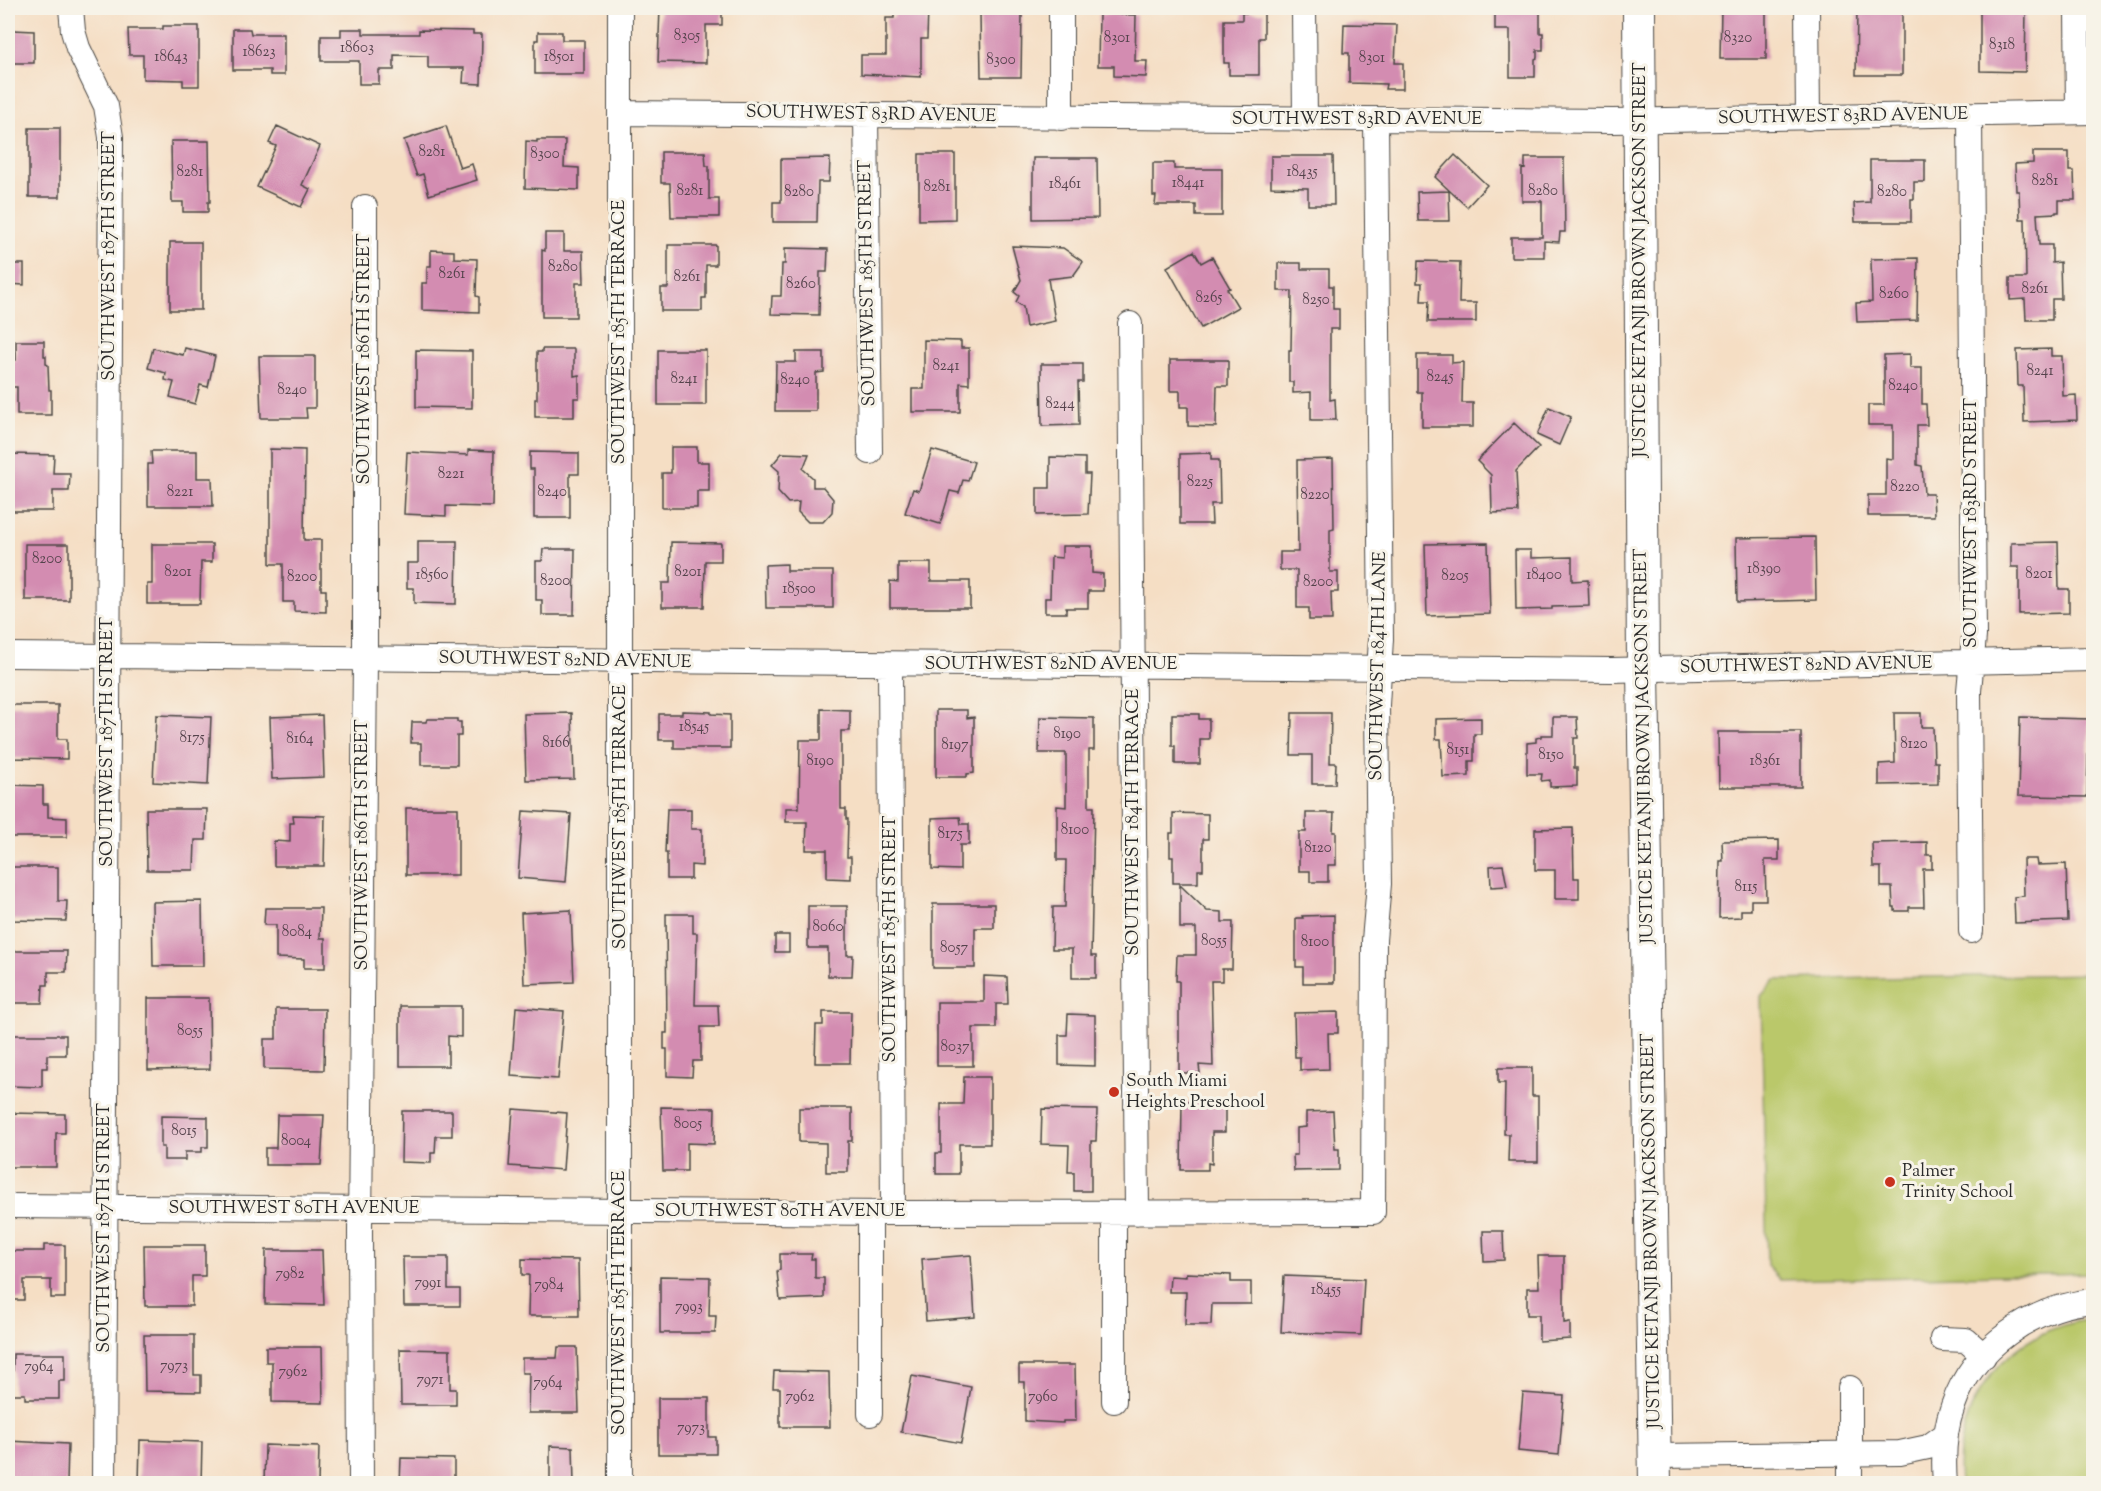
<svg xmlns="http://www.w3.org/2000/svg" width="2101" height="1491" font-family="'Sorts Mill Goudy',serif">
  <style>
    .green { fill: #bac86b; stroke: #727a4b; stroke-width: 1.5 }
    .building { fill: #d38cb1 }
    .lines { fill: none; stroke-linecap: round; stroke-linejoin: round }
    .minor-casing { stroke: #494642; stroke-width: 26 }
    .major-casing { stroke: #494642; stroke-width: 34 }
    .minor { stroke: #fff; stroke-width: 24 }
    .major { stroke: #fff; stroke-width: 32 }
    .poi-dot { fill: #c8321e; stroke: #f7f3e8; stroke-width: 2 }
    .labels { text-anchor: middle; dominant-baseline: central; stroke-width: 6; stroke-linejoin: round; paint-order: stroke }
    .number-label { font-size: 15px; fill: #55434c }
    .street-label { font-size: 18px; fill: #2b2b2b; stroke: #f7f3e8 }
    .poi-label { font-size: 18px; fill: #2b2b2b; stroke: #f7f3e8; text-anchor: start }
  </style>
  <rect width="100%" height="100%" fill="#f7f3e8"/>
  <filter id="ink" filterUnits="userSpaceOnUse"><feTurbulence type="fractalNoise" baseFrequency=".0167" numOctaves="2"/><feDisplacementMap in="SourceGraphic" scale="12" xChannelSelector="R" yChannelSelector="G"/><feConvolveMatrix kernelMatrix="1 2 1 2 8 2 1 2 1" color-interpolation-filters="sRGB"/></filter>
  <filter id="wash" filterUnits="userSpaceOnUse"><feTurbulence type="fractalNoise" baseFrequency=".008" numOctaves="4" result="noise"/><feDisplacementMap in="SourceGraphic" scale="24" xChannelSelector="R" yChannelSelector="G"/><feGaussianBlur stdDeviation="1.35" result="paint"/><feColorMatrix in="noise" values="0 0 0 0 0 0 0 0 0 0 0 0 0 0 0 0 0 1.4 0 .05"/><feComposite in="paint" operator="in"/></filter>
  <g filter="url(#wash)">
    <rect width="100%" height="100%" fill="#f5dec4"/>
    <!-- green -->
    <path class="green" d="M2093,974V1273L1780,1280L1767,1266L1761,996L1775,980Z
      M2093,1319V1483H1960C1952,1400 2010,1328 2093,1319Z"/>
    <g id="blocks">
      <!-- building -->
      <path class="building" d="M660,8H722V25H706V63L658,62Z
        M894,8H928L927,39H921V77L861,74V55H886V18H894Z
        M1495,8H1540V33H1543V50H1537V58L1535,59V77H1510V30H1495Z
        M1721,8H1766V59H1720Z
        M1980,8H2026L2025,72L1980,71Z
        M1857,9H1902V75H1856Z
        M980,13H1022L1021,77H981Z
        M1242,13H1264V38H1259V75H1229V63H1224V20H1242Z
        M1099,14L1136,15L1135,61H1147L1146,77L1114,76V66H1098Z
        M1344,24L1397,25L1395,63H1403V89H1385L1386,84L1349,83V53H1343Z
        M163,26H199V86H183V80L143,79V55H129L128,29H163Z
        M233,29H250L251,34H284V75H270V70H233Z
        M341,29H363V34H419V30L473,31V34H482L481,84L463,83L464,68H428V56L394,55V70H379V84H359V61H321V36H341Z
        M13,30L34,31V63H8V35H13Z
        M538,32H562V40H584V74H535V40H538Z
        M277,126L320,146L302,185L310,189L301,207L257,187L276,146L269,143Z
        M446,126L460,168L472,164L477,180L429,195L423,174L417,176L404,140Z
        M29,128H60V197H29Z
        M537,140H565L564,167L579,168V190L525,188L526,141L537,142Z
        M171,141H209L210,202H208V212H183V202H172Z
        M661,152H705L706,166H709V199H719V217H671L670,183H661Z
        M2033,152H2069V171H2074L2075,200H2059V212H2056V213L2037,214L2039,245H2052V263L2060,262L2061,299H2052V320H2026L2025,299L2010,300V278H2026L2025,219H2020L2019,191H2016L2015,164L2033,163Z
        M919,154H955V219L919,220Z
        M1455,155L1487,185L1467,207L1435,177Z
        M1271,156H1333L1334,205H1308V188L1271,187Z
        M830,158L829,182H818L817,222H773V202H781V159Z
        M1033,158H1097L1098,218L1033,219Z
        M1525,158H1564L1565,232H1560L1559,242L1544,241V257H1511V237H1542V201H1522V168L1525,169Z
        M1870,160H1925V182H1914V199H1911V222H1855L1854,203L1870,202Z
        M1153,163H1174V169H1222V216H1196V205H1155L1156,196H1153Z
        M1449,191L1450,221H1418L1417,192Z
        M545,233H564V251H583L584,283H576V317H542V250L545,251Z
        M170,242H201V310H170Z
        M668,245H716V265H706V298H702V311H661V288H668Z
        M1012,246L1063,248L1083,262L1073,276L1048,279L1055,321L1026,327L1023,307L1016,302L1019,296L1014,292L1021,280Z
        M785,248L828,249L827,272H820L819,315L771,314L772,296H781L782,264H785Z
        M431,250L454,251V258L477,259L476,296L479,297V312L422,310V283H427V266H431Z
        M1194,251L1201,263L1212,257L1230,288L1227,289L1238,307L1201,328L1167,267Z
        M1918,258L1917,320L1857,322L1856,303L1872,302L1871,259Z
        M1418,261L1460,262L1459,303H1476V322H1428L1429,301H1421L1422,283H1417Z
        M1278,263H1301V269H1329V286H1333V309H1339V329H1330V400L1335,399L1336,420H1311V392L1293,393V382H1289V350H1291L1292,291H1278Z
        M8,264H24V285L9,284Z
        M924,340L961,341V348H969V384L960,383V412H912V389H924Z
        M16,341H44V356H46V364L48,365L49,390H51V415H17V387H8V360H16Z
        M153,348L183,355L185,348L215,356L208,387L200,385L195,404L170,397L174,382L165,380L166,373L148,368Z
        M542,349H574V376L579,375V398H574V417H535V399H537V352H542Z
        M2051,349V356H2062L2063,396L2076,395L2077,420L2024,422L2023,386H2018L2017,350Z
        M416,350L472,351V408L416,407Z
        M658,350H706V405H658Z
        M796,352H824V372L816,373V411H775L776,362H796Z
        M1910,354V368H1922V404H1926L1927,425H1917V465L1922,466L1924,494H1933L1934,516H1868V495H1886V458L1893,459V425H1868V405H1884V355Z
        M1417,355H1452V363L1463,362L1462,403H1473V427H1422V392H1417Z
        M259,356H315V408H306L307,418H261Z
        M1170,360H1228V386H1217L1216,427L1188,426V407H1180V391H1170Z
        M1041,364H1083V382H1078L1079,425L1042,426Z
        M1549,407L1571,417L1559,445L1537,435Z
        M1514,423L1539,447L1516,471L1518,512L1492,513L1491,475L1477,461Z
        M671,447H697V462H709V491H697V508H662V473H671Z
        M270,449L305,450L304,540H321V590H326V612L294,611V602H283V564H270Z
        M468,450L494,451L493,507L446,506V516L404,514L407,452L468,455Z
        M932,450L974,462L968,481L963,480L959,493L950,491L940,524L905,513L913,489L919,491Z
        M151,451H197V478H212L213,506H148V464H152Z
        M530,452L579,453V474H570V518H534V469H530Z
        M782,453L809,454L803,469L813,478V487H823L833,499L832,512L823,522H808L798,512L799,502L788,503L778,492L779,471L772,465Z
        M1211,453V460H1219L1220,504H1211L1212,524H1180V454Z
        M10,454L54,455L53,473H70L69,491H53V511H9Z
        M1050,457L1085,458V474H1090L1088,514L1037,515V488H1050Z
        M1333,459L1334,529L1330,530V572H1338V592H1331L1332,620H1309V608H1297V570H1280V552H1298L1297,460Z
        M1815,537L1816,600L1737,602L1736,538Z
        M418,541H457L456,604L414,603V588H407V563H418Z
        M671,542L721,543V561H705L704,607H662V583H670Z
        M2058,542L2059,589H2069V613L2019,614V567H2011V543Z
        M1488,543L1490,614L1427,616L1425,544Z
        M25,544H69V600H25Z
        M152,544H212V562H201L200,604H147V584H152Z
        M1062,546H1092V573L1103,574V591H1088V608H1066V613H1045V598H1050L1051,557L1062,558Z
        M543,549H575L574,615H542V600H536V561H542Z
        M1515,550H1531V558L1572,557V581L1588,580L1589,606L1552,607V609L1516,610Z
        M898,563H931V581H970V608H890V581L898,582Z
        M787,564V571H833V608H766L765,565Z
        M8,705H58V739H67V759L8,758Z
        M821,709L850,710V731H841V809H846V819H848L847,857H851V879L827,878V850H806L807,822H786V808H799L800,740H821Z
        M936,710H967V718L974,717V773L967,774V777H936Z
        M682,711L711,712V714L730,715V748H674V740H659V714H682Z
        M572,713L574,779L526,780L524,714Z
        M1292,713H1331L1330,763H1336L1335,784H1312V755H1291Z
        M1894,713H1921V727H1933L1934,762H1938V784L1879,785V764L1895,763Z
        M1172,714H1199V719H1209V739H1200V764H1175V746H1172Z
        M156,715L211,717L208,785L153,782Z
        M322,715L324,777L272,779L270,717Z
        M1040,717L1094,718V750H1089V807H1094L1091,956H1096V978H1072V949H1052L1053,907H1065L1066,860H1057V806L1066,807V753H1039Z
        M1553,717H1577L1578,738H1574V768H1577V786L1550,787V780L1541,781L1542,774H1527V743L1536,742V738L1541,737V735H1553Z
        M2020,717L2089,719L2087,797L2018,796Z
        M1481,718V734H1474V761H1469V776L1443,777L1441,739H1436V719Z
        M427,719H457V722H461V736H457V765H421V743H411L412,722H426Z
        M1718,732H1801V787H1719Z
        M8,785L43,786V804H48V817L67,818V837H8Z
        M406,808H458V875H406Z
        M146,809H207L206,840H195L194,870H147Z
        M667,809H691V829H702V866L691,865V879H667V853H665Z
        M523,811L571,814L566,882L518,878Z
        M1173,813L1208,814V839H1203V870H1198V883H1173V857H1170V833H1173Z
        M1306,813H1334L1333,832H1336V865H1328V882H1310V871H1299V832H1306Z
        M293,815L325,816L324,866H274V841L290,842V823H294Z
        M960,817L961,824H969V845H960V870L932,869V818Z
        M1573,828L1574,878H1579V899H1555V870H1535V829Z
        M1779,840V860H1765L1766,900H1751V910H1741V917L1719,918L1720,861H1723L1722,841Z
        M1927,842V855H1932V869H1923L1924,907H1909V911H1895V907H1893L1892,887H1881V867H1873L1872,843Z
        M2023,859H2036L2037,865L2066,864L2068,921L2015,923L2014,897L2024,896Z
        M1503,865L1507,886L1491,887L1490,866Z
        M8,867H58V901H67L66,921L8,920Z
        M1180,885L1207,911L1222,912V922H1233L1232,969H1222V981H1211L1213,1066L1199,1065L1200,1073H1179V981H1176L1177,955H1196V928H1180Z
        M202,901L203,966H153L152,902Z
        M933,904H994V928H975V968H933Z
        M808,906H847V955H853L852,976H828V948H808Z
        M265,908H321L320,938H325V968H304V959L276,958V925H264Z
        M571,910L574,982L524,984L521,913Z
        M666,914H693V933H697L695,1005H718L719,1027H701V1061H693L692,1077L667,1076V1049H664V1033H667Z
        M1334,915V983H1303V967H1296V918H1303L1302,916Z
        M775,935H789V952H775Z
        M8,951H67L66,972H48V985H43L42,1003H8Z
        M984,976L1007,977L1008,1004H996V1028H973V1066H937V1002H984Z
        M148,998H209L210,1069L148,1070Z
        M400,1006H461V1037L448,1036V1066H400Z
        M516,1007L564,1011L558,1079L511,1076Z
        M276,1009H325L324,1070L264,1069V1039H276Z
        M823,1012H851L850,1063H815L816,1025H823Z
        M1338,1012V1033H1328L1329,1069L1300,1070V1057H1295L1294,1013Z
        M1068,1014L1095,1015V1066L1059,1065V1035H1067Z
        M8,1035H66V1055H47V1068H42V1087L8,1086Z
        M1498,1068H1532V1096H1538V1162H1508L1509,1134H1504L1505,1083H1498Z
        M964,1077H990V1144H959V1174H936V1153H941V1104H963Z
        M1182,1102H1225V1132H1212V1164L1208,1163V1170H1181Z
        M661,1107L715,1108L714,1144L687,1143V1171H663Z
        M799,1108H852V1141H848V1172H826V1143L799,1142Z
        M513,1109L567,1113L563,1170L509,1166Z
        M1042,1109L1097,1110L1096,1141H1091V1191H1074V1172H1068L1069,1145L1041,1144Z
        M402,1111H452V1136H436L435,1153H431V1163L401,1162Z
        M1333,1111L1335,1149H1339V1170L1294,1171L1293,1155H1297V1128L1306,1127V1112Z
        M8,1113L65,1114V1133H56V1167H8Z
        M277,1115H324L321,1165H265V1148H276Z
        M161,1116L208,1117V1147H202V1152H185V1160H164V1147H161Z
        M1483,1231H1503L1504,1260L1484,1261Z
        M44,1245H65V1298H51V1280H24V1300H8V1251H44Z
        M144,1245H205V1276H192V1306H145Z
        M266,1250H322L324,1305L265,1304Z
        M780,1254H812L811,1259H815V1278H824V1298L780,1300L777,1271L780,1269Z
        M971,1255L975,1317L926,1321L922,1259Z
        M1538,1256H1564V1323L1570,1322V1339L1539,1341V1315H1527V1288H1539Z
        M403,1257H448V1289H460V1306H404Z
        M522,1259L578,1260L579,1316H528L529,1275H522Z
        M1186,1273L1231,1275V1282H1251V1304H1212L1211,1325H1185L1186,1292H1169L1170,1276L1186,1277Z
        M660,1276L710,1277L709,1316H716L715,1333H660Z
        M1284,1276L1364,1279L1361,1335L1281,1332Z
        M144,1335H194V1375H201V1392L145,1391Z
        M266,1347H322L323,1403L272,1402V1362H266Z
        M558,1347H577L579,1413H528L529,1373H522V1358H557Z
        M400,1349L450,1350V1389H456V1405H401Z
        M13,1354H65V1381H59V1399H25V1394H13Z
        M1019,1365H1075L1076,1421H1063V1423L1025,1421V1382H1019Z
        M774,1371L829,1372L830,1427H780V1388H773Z
        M912,1376L971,1387L961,1443L901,1432Z
        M1523,1393L1564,1396L1559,1455L1518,1451Z
        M658,1398H709V1437H716V1454H658Z
        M140,1440L202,1442L201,1484H139Z
        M8,1441L68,1444L67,1484H8Z
        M265,1445L319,1447L318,1484H264Z
        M550,1446L573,1447L574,1484H550Z
        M401,1458L454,1459V1484H400Z"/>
    </g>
  </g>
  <g filter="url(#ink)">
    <use href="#blocks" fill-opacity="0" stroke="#494642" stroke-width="1.5"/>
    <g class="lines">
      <defs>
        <path id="minor" d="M71,8L73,31L78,48L106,106L111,137L104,1484
          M1061,8V118
          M1304,8L1305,120
          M1807,8L1808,118
          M2077,8L2078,112
          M620,113L1613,121L2094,112
          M866,114L870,452
          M1970,115L1974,636L1969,691L1971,931
          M1130,324L1137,1213
          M8,655L1611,670L2094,659
          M890,664L893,1213
          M8,1206L893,1213L1373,1212L1374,940L1379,884L1377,705L1381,639L1376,120
          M1114,1213V1401
          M1942,1339L1966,1340L1984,1356
          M1850,1388V1484
          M870,1414V1213
          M1655,1456L1900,1453L1928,1447L1946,1434
          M361,1484L360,1232L365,659V207
          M620,1484V8
          M1945,1484C1943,1458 1944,1430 1953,1406C1973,1347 2033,1306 2094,1301"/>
        <path id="major" d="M1639,8L1643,668L1655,1484"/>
      </defs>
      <!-- minor casing -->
      <use href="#minor" class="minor-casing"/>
      <!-- major casing -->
      <use href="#major" class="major-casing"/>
      <!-- minor -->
      <use href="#minor" class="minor"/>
      <!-- major -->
      <use href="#major" class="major"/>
    </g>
  </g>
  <!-- markers -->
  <g class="poi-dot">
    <circle cx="1114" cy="1092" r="6"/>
    <circle cx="1890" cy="1182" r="6"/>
  </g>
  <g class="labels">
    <!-- number labels -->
    <g class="number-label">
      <text x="687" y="36">8305</text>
      <text x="1117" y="38">8301</text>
      <text x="1738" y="38">8320</text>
      <text x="2002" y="45">8318</text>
      <text x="357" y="48">18603</text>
      <text x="259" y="52">18623</text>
      <text x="171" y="57">18643</text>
      <text x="559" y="57">18501</text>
      <text x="1372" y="58">8301</text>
      <text x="1001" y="60">8300</text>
      <text x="432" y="152">8281</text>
      <text x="545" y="154">8300</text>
      <text x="190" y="172">8281</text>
      <text x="1302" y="172">18435</text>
      <text x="2045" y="181">8281</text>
      <text x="1188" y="183">18441</text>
      <text x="1065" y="184">18461</text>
      <text x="937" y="187">8281</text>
      <text x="690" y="191">8281</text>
      <text x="1543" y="191">8280</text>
      <text x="799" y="192">8280</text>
      <text x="1892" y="192">8280</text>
      <text x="563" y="267">8280</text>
      <text x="452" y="274">8261</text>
      <text x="687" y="277">8261</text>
      <text x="801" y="284">8260</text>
      <text x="2035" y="289">8261</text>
      <text x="1894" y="294">8260</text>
      <text x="1209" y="298">8265</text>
      <text x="1316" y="300">8250</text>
      <text x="946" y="366">8241</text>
      <text x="2040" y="371">8241</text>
      <text x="1440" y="377">8245</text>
      <text x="684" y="379">8241</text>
      <text x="795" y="380">8240</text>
      <text x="1903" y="386">8240</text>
      <text x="292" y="390">8240</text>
      <text x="1060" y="404">8244</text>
      <text x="451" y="474">8221</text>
      <text x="1200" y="482">8225</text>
      <text x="1905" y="487">8220</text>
      <text x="180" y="492">8221</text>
      <text x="552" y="492">8240</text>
      <text x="1315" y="495">8220</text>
      <text x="47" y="559">8200</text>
      <text x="1764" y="569">18390</text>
      <text x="178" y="572">8201</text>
      <text x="688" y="572">8201</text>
      <text x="2039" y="574">8201</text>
      <text x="432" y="575">18560</text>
      <text x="1544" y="575">18400</text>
      <text x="1455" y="576">8205</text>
      <text x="302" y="577">8200</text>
      <text x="555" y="581">8200</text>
      <text x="1318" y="582">8200</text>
      <text x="799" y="589">18500</text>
      <text x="694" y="727">18545</text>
      <text x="1067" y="734">8190</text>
      <text x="192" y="738">8175</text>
      <text x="300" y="739">8164</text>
      <text x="556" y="743">8166</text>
      <text x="1914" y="744">8120</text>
      <text x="955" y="745">8197</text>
      <text x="1458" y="750">8151</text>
      <text x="1551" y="755">8150</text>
      <text x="820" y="761">8190</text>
      <text x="1765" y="761">18361</text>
      <text x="1075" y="830">8100</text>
      <text x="950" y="834">8175</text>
      <text x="1318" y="848">8120</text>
      <text x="1746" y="887">8115</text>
      <text x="828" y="927">8060</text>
      <text x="297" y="932">8084</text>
      <text x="1214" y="941">8055</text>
      <text x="1315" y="942">8100</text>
      <text x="954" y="948">8057</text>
      <text x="190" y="1031">8055</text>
      <text x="955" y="1047">8037</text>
      <text x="688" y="1124">8005</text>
      <text x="184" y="1131">8015</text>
      <text x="296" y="1141">8004</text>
      <text x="290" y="1274">7982</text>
      <text x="428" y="1283">7991</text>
      <text x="549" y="1285">7984</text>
      <text x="1326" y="1290">18455</text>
      <text x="689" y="1307">7993</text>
      <text x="174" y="1366">7973</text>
      <text x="39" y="1367">7964</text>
      <text x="293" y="1372">7962</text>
      <text x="430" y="1380">7971</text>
      <text x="548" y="1383">7964</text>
      <text x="800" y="1397">7962</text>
      <text x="1043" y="1397">7960</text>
      <text x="691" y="1428">7973</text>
    </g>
    <!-- street labels -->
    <g class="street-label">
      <text transform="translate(871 115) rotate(1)">SOUTHWEST 83RD AVENUE</text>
      <text transform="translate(1843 117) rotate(-1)">SOUTHWEST 83RD AVENUE</text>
      <text x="1357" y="120">SOUTHWEST 83RD AVENUE</text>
      <text transform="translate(110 256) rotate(-90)">SOUTHWEST 187TH STREET</text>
      <text transform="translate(1641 260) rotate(-90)">JUSTICE KETANJI BROWN JACKSON STREET</text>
      <text transform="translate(868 283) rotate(-91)">SOUTHWEST 185TH STREET</text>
      <text transform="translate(620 332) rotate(-90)">SOUTHWEST 185TH TERRACE</text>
      <text transform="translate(365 359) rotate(-90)">SOUTHWEST 186TH STREET</text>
      <text transform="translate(1972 523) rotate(-90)">SOUTHWEST 183RD STREET</text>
      <text transform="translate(565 661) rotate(1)">SOUTHWEST 82ND AVENUE</text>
      <text x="1051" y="665">SOUTHWEST 82ND AVENUE</text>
      <text transform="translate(1379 666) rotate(-89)">SOUTHWEST 184TH LANE</text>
      <text transform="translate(1806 666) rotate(-1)">SOUTHWEST 82ND AVENUE</text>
      <text transform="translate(108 742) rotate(-90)">SOUTHWEST 187TH STREET</text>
      <text transform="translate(1645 746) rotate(-91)">JUSTICE KETANJI BROWN JACKSON STREET</text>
      <text transform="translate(621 817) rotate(-90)">SOUTHWEST 185TH TERRACE</text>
      <text transform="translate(1134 822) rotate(-90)">SOUTHWEST 184TH TERRACE</text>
      <text transform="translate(363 845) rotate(-90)">SOUTHWEST 186TH STREET</text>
      <text transform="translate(891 939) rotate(-90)">SOUTHWEST 185TH STREET</text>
      <text x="294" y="1209">SOUTHWEST 80TH AVENUE</text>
      <text x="780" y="1212">SOUTHWEST 80TH AVENUE</text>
      <text transform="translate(105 1228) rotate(-90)">SOUTHWEST 187TH STREET</text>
      <text transform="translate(1652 1231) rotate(-91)">JUSTICE KETANJI BROWN JACKSON STREET</text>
      <text transform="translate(620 1303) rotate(-90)">SOUTHWEST 185TH TERRACE</text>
    </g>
    <!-- poi labels -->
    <g class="poi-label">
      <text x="1126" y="1082">South Miami<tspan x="1126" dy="21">Heights Preschool</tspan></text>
      <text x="1902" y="1172">Palmer<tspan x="1902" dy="21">Trinity School</tspan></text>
    </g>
  </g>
  <!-- margin -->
  <rect width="2101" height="1491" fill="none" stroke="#f7f3e8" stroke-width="30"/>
</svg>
